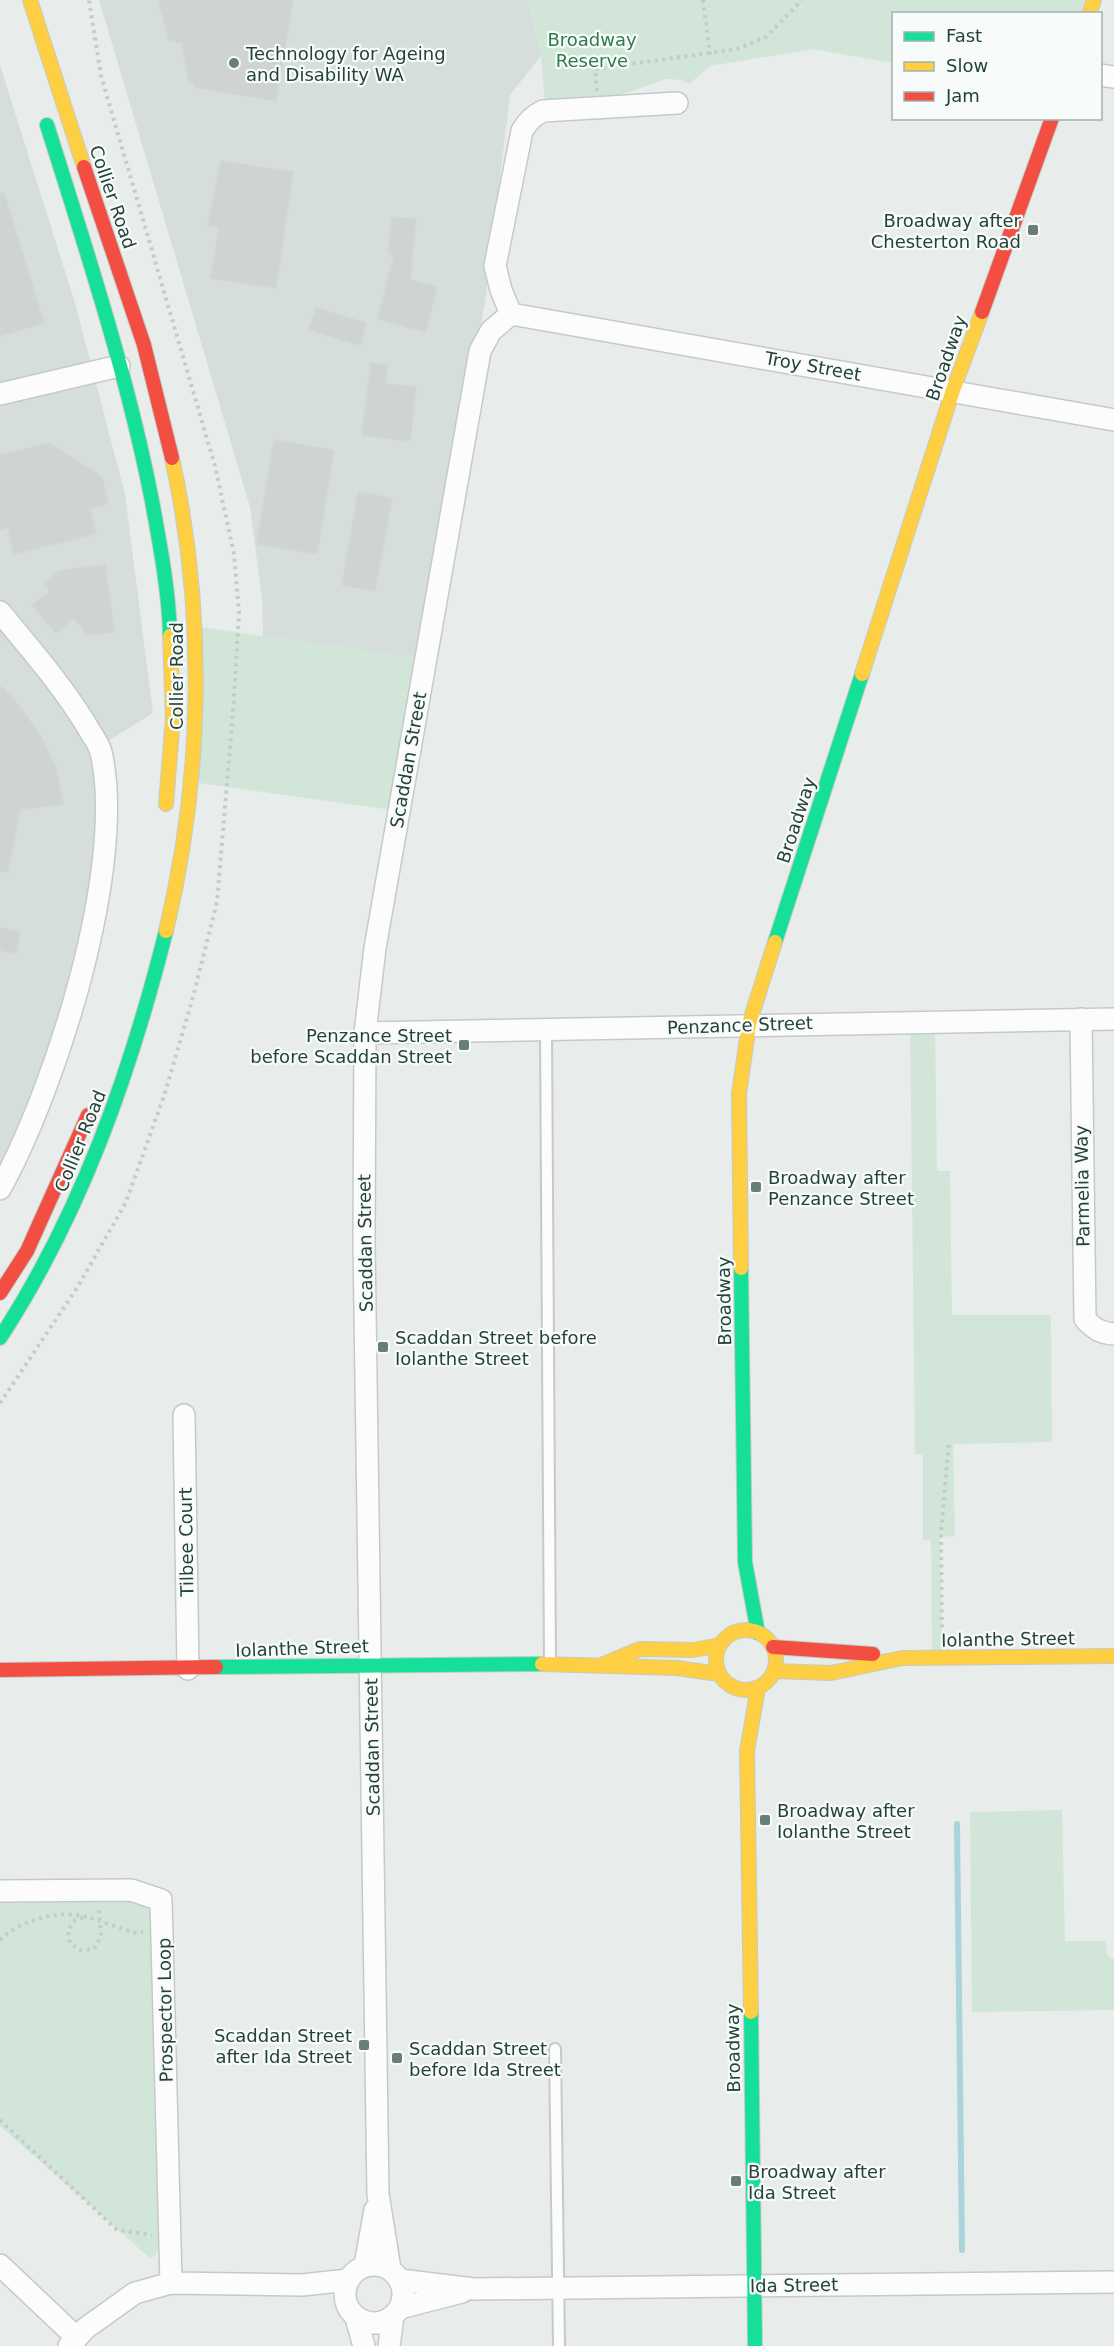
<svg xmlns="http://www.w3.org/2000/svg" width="1114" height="2346" font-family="'DejaVu Sans',sans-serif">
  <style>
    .built { fill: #d6dedb }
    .green { fill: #d1e6d8 }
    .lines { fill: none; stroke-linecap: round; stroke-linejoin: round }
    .stream { stroke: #a9d4db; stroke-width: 6 }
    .building { fill: #cfd4d2; stroke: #d1d6d4; stroke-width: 1.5 }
    .lane-casing { stroke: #c5cac8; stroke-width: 14 }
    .street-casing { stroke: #c5cac8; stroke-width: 24 }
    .fast-casing { stroke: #c3cbc8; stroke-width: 16 }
    .slow-casing { stroke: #c3cbc8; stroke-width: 16 }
    .jam-casing { stroke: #c3cbc8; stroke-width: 16 }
    .path { stroke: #c3ccca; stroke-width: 4; stroke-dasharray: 3 4.5; stroke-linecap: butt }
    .lane { stroke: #fcfcfc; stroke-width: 10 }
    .street { stroke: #fcfcfc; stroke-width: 21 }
    .fast { stroke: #16e098; stroke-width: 14 }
    .slow { stroke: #ffcf43; stroke-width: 14 }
    .jam { stroke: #f24e42; stroke-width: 14 }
    .poi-dot { fill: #697e78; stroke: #f7fbf9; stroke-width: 2 }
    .labels { text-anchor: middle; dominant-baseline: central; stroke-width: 4.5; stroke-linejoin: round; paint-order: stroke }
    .park-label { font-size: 18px; fill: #2d7a4b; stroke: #f7fbf9 }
    .poi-label { font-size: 18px; fill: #24423a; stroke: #f7fbf9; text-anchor: start }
    .street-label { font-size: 18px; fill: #24423a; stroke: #f7fbf9 }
  </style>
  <rect width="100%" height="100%" fill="#e8edeb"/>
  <!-- built -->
  <path class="built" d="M99,0H528L541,56L510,95L485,302L426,660L263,636L262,599L250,507Z
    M0,65L75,303L125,494L153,713L102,745L94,930L0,1190Z"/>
  <!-- green -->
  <path class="green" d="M528,0H1085L1081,13L894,14L893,63L813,49L710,66L689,84L682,80L666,79L621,95L545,103L541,56Z
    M195,626L426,660L399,811L192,782Z
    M910,1021H935L937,1171H950L952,1315H1051L1052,1442L953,1444L955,1536L940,1537L942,1657H932L931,1541L923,1540V1455L915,1454Z
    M1062,1810L1065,1941H1106L1107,1955L1114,1959V2010L972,2012L970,1812Z
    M0,1891L161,1900L170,2237L151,2259L0,2126Z"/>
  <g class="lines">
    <!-- stream -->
    <path class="stream" d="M957,1824L962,2250"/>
  </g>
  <!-- building -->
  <path class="building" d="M158,0H293L276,101L195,87V84L189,83L182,43L169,40Z
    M221,161L293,172L276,288L211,278L219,227L208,226Z
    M0,193H4L44,323L0,336Z
    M392,217L416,219L410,280L437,287L425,332L378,319L394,255L388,254Z
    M316,308L366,323L360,345L309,330Z
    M371,363L388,365L385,384L416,387L410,441L362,435Z
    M274,440L334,450L317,554L257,544Z
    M49,443L102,477L108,504L90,508L96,534L14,554L8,527L0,530V455Z
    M358,492L392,498L375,591L342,585Z
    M105,565L114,632L88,635L74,618L56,633L32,605L50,591L44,584L59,571Z
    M0,686L14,699L40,735L56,767L63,804L20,809L8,872L0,871Z
    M0,928L20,932L16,954L0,950Z"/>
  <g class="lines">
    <defs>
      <path id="lane" d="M546,1031L550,1664
        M555,2049L559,2346"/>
      <path id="street" d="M1100,75L1114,77
        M511,314L1114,420
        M511,314L501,290L495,266L522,131C528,121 533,116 543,111L677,103
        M0,394L119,366
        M0,612C31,650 63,686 88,728C92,735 99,744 101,752C127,865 56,1088 0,1189
        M1081,1019L1085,1319C1094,1329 1101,1333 1114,1334
        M365,1033L1114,1019
        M184,1415L188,1669
        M0,1891L131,1890L161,1900L171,2283
        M345 2294a29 29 0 1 1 58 0a29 29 0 1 1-58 0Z
        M0,2265L77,2338
        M365,2265L375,2210
        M390,2269L378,2194L364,1243L365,1033L375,948L480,351L491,331L511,314
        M400,2280L474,2289L1114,2282
        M400,2308L462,2292
        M356,2318L364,2346
        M69,2346L86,2328L135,2293L171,2283L302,2285L348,2280
        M389,2346L393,2316"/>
      <path id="fast" d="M47,125C86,249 127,373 152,501C160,545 169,591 170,636
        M775,942L862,674
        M741,1268L745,1562L758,1633
        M0,1338C81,1214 130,1074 166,931
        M216,1667L542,1664
        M751,2012L755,2346"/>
      <path id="slow" d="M30,0L84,167
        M1089,14L1094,0
        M862,674L953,390L982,312
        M166,804L173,717L170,636
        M166,931C203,777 206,613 172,458
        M741,1268L739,1094L749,1024L775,942
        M716 1660a30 30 0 1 1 60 0a30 30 0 1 1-60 0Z
        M542,1664L677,1668L719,1674
        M604,1664L640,1649L693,1650L720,1645
        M774,1671L831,1673L902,1658L1114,1656
        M751,2012L747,1751L758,1688"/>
      <path id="jam" d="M84,167L144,345L172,458
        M982,312L1052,118
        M0,1293L27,1251L88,1115
        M773,1647L873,1654
        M0,1670L216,1667"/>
    </defs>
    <!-- lane casing -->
    <use href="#lane" class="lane-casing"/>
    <!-- street casing -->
    <use href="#street" class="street-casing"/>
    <!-- fast casing -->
    <use href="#fast" class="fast-casing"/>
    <!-- slow casing -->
    <use href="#slow" class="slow-casing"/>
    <!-- jam casing -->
    <use href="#jam" class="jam-casing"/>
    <!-- path -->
    <path class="path" d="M703,0L710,55
      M597,91L595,69L737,49L766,37L802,0
      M0,1403L77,1288L126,1202L164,1096L193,997L217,902L233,712L239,613L234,554L215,466L101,76L89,0
      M942,1635L941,1532L949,1441
      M83,1918L75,1920L68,1931L70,1943L80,1950L94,1949L101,1937L99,1910
      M0,1940C20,1920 60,1909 87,1917C103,1922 120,1928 136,1933L143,1932
      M0,2120L117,2230L152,2235"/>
    <!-- lane -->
    <use href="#lane" class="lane"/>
    <!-- street -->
    <use href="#street" class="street"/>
    <!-- fast -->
    <use href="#fast" class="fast"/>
    <!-- slow -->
    <use href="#slow" class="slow"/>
    <!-- jam -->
    <use href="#jam" class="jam"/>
  </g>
  <!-- markers -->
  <g class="poi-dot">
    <circle cx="234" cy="63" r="6"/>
    <rect x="1027" y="224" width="12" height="12" rx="3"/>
    <rect x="458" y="1039" width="12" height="12" rx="3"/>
    <rect x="750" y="1181" width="12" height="12" rx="3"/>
    <rect x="377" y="1341" width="12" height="12" rx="3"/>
    <rect x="759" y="1814" width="12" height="12" rx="3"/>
    <rect x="358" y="2039" width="12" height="12" rx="3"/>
    <rect x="391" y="2052" width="12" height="12" rx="3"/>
    <rect x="730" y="2175" width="12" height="12" rx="3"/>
  </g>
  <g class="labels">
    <!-- park labels -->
    <g class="park-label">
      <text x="592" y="39">Broadway<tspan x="592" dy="21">Reserve</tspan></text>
    </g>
    <!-- poi labels -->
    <g class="poi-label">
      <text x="246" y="53">Technology for Ageing<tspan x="246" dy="21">and Disability WA</tspan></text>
      <text x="1021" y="220" text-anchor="end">Broadway after<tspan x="1021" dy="21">Chesterton Road</tspan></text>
      <text x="452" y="1035" text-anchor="end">Penzance Street<tspan x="452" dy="21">before Scaddan Street</tspan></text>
      <text x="768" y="1177">Broadway after<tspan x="768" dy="21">Penzance Street</tspan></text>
      <text x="395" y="1337">Scaddan Street before<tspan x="395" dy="21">Iolanthe Street</tspan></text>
      <text x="777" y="1810">Broadway after<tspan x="777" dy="21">Iolanthe Street</tspan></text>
      <text x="352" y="2035" text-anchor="end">Scaddan Street<tspan x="352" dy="21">after Ida Street</tspan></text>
      <text x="409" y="2048">Scaddan Street<tspan x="409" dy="21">before Ida Street</tspan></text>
      <text x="748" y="2171">Broadway after<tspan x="748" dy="21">Ida Street</tspan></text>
    </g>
    <!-- street labels -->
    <g class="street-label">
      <text transform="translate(113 197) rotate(71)">Collier Road</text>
      <text transform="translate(946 358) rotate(-71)">Broadway</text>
      <text transform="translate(813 366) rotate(10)">Troy Street</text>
      <text transform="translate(176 676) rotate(-90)">Collier Road</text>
      <text transform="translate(408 760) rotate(-80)">Scaddan Street</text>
      <text transform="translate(796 820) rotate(-72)">Broadway</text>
      <text transform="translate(740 1025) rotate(-2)">Penzance Street</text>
      <text transform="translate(80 1141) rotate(-68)">Collier Road</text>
      <text transform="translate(1082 1186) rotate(-91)">Parmelia Way</text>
      <text transform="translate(365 1243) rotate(-91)">Scaddan Street</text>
      <text transform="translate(724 1301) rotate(-91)">Broadway</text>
      <text transform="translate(186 1542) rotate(-91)">Tilbee Court</text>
      <text transform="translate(1008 1639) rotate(-1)">Iolanthe Street</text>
      <text transform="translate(302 1648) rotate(-2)">Iolanthe Street</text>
      <text transform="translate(372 1747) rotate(-91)">Scaddan Street</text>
      <text transform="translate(165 2010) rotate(-91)">Prospector Loop</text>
      <text transform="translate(733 2048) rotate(-91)">Broadway</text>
      <text transform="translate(794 2285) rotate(-1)">Ida Street</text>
    </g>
  </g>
  <!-- legend -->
  <rect x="892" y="12" width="210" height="108" fill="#f7fbf9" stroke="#a3b1ad" stroke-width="1.5"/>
  <rect x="904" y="32" width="30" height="9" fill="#16e098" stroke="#a3b1ad" stroke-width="1.5"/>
  <text x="946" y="42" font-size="18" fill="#24423a">Fast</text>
  <rect x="904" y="62" width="30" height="9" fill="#ffcf43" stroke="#a3b1ad" stroke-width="1.5"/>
  <text x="946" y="72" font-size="18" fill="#24423a">Slow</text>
  <rect x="904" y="92" width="30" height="9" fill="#f24e42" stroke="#a3b1ad" stroke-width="1.5"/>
  <text x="946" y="102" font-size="18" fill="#24423a">Jam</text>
</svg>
